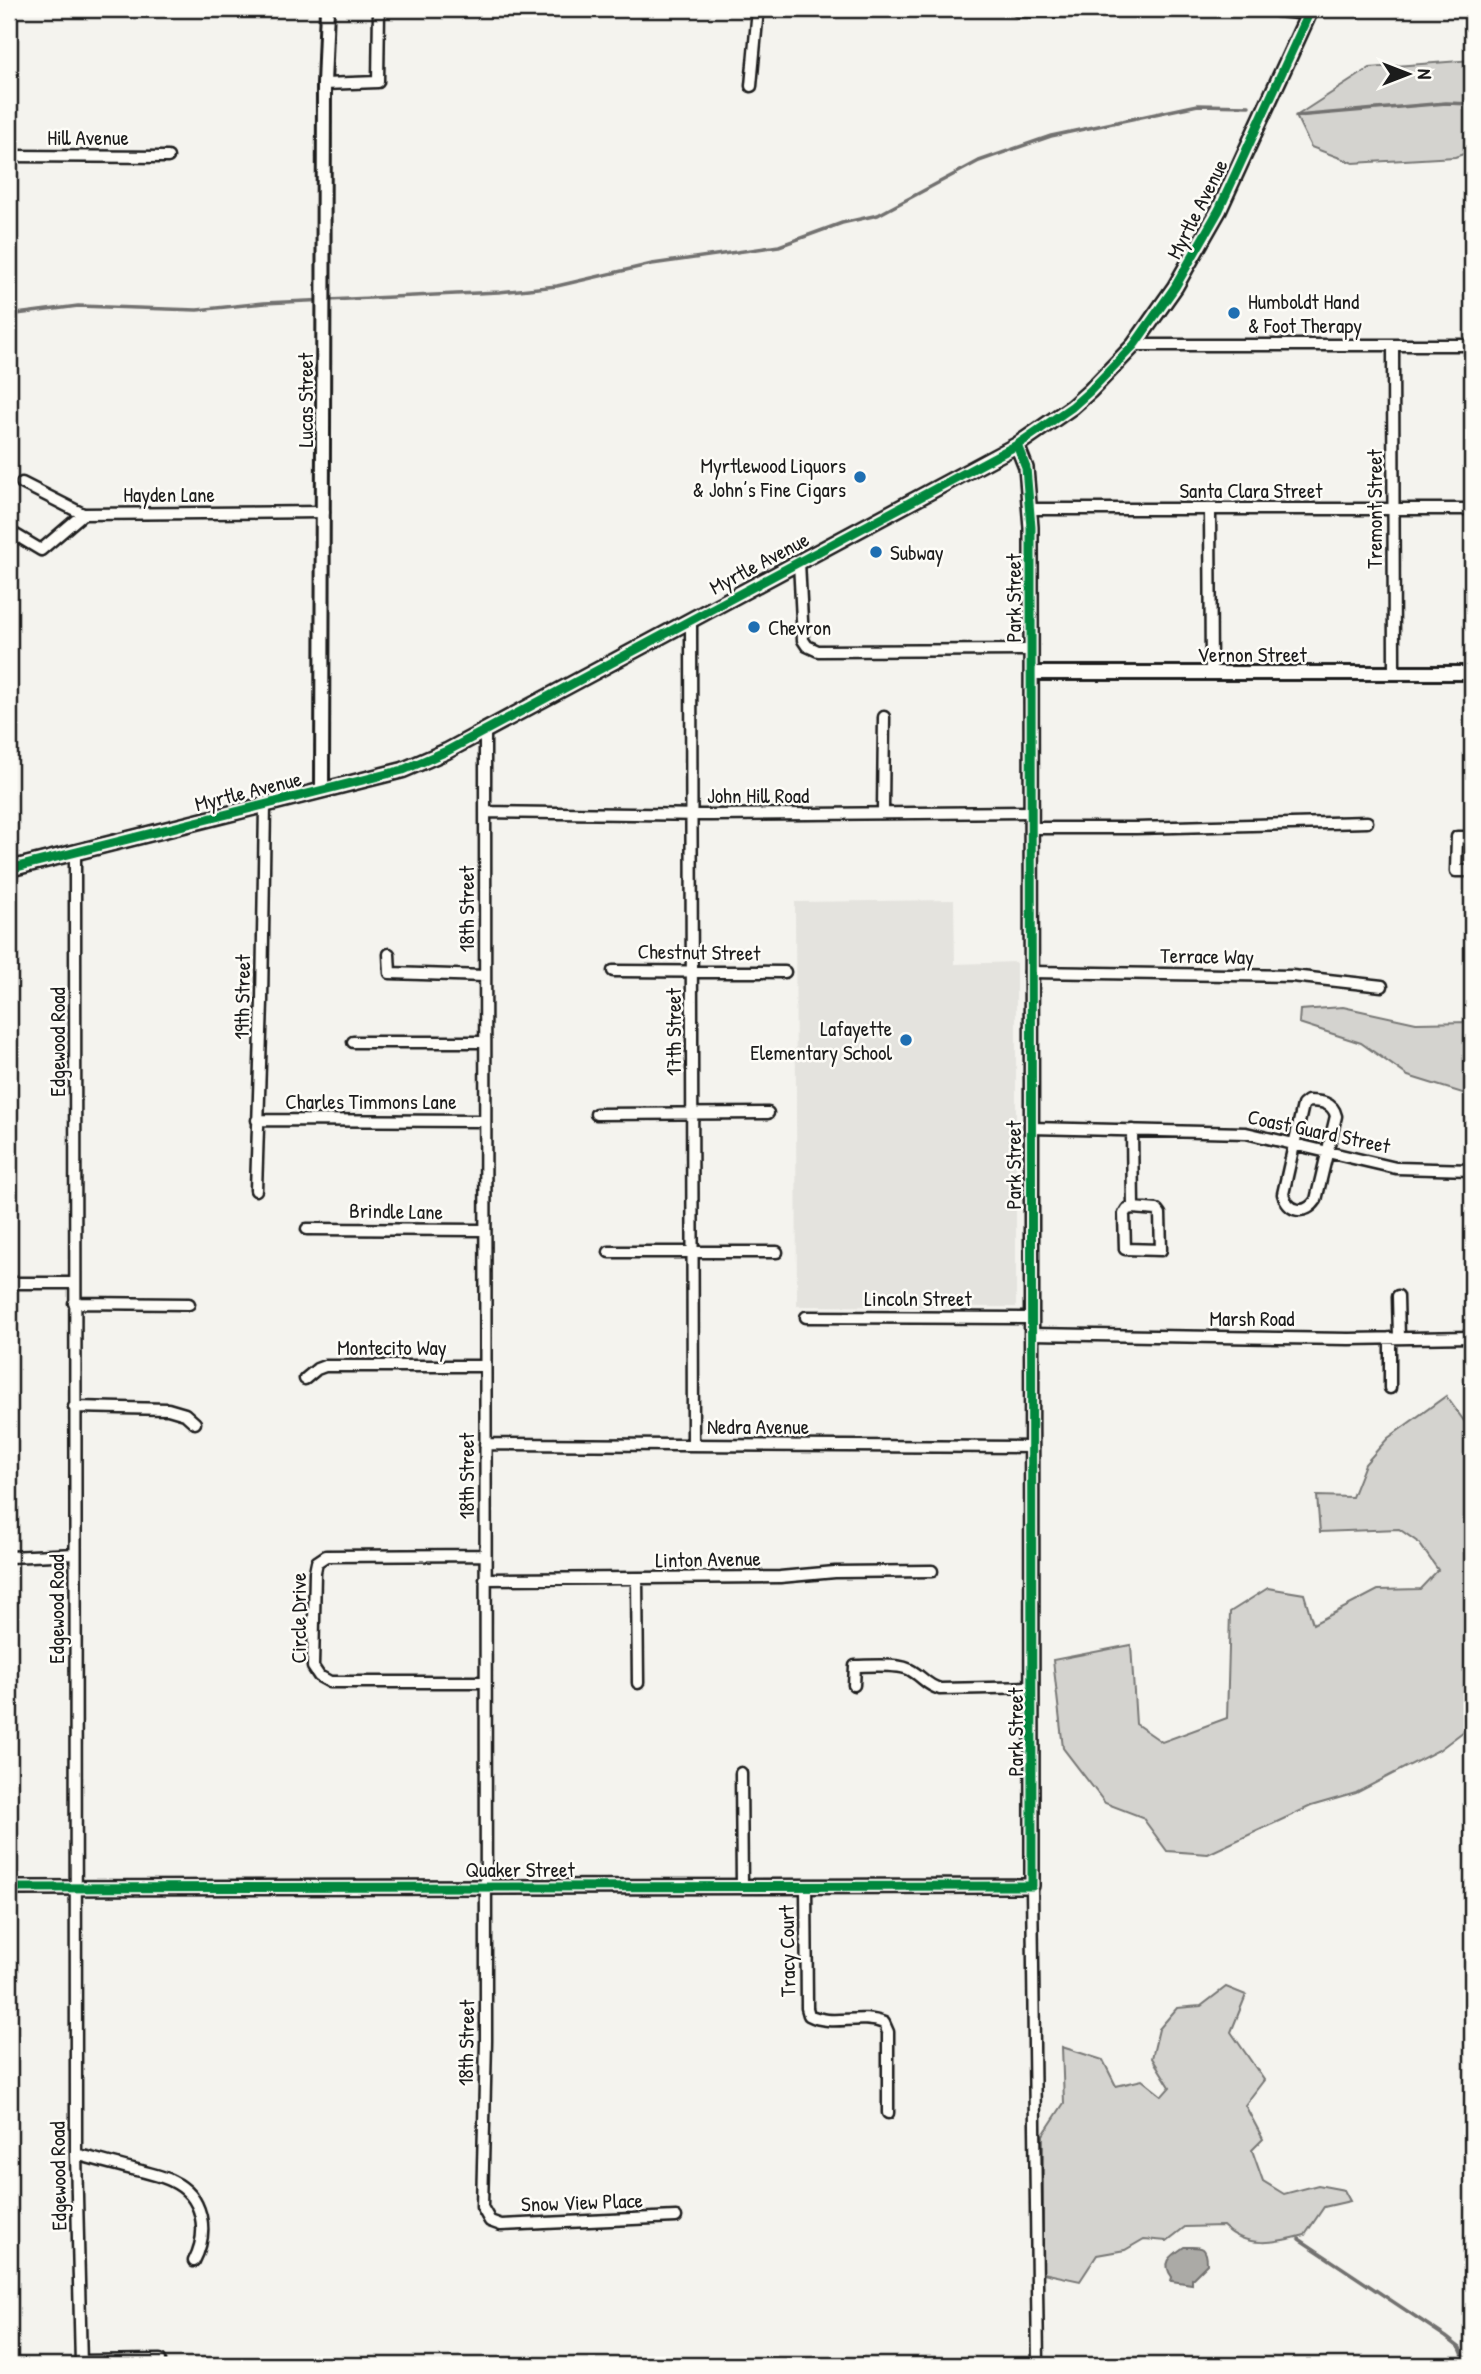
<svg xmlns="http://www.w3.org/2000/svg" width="1481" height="2374" font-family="'Patrick Hand',sans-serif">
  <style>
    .built { fill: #e4e3de }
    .green { fill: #d4d3cf; stroke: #787876; stroke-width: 2 }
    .water { fill: #abaaa6; stroke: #72716f; stroke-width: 2 }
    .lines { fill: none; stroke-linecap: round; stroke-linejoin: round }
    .stream { stroke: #72716f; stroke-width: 3.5 }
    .minor-casing { stroke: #1c1c1c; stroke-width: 15 }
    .tertiary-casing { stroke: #1c1c1c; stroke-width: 18 }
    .secondary-casing { stroke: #1c1c1c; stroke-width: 19 }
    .minor { stroke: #fdfcf7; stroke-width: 10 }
    .tertiary { stroke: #fdfcf7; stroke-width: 12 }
    .secondary { stroke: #fdfcf7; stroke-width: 14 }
    .cycleway-casing { stroke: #fdfcf7; stroke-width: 13 }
    .cycleway { stroke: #00873e; stroke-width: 9 }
    .poi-dot { fill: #1f6fb2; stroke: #fdfcf7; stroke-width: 2.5 }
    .labels { text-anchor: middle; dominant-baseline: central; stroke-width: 5; stroke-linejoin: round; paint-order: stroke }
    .street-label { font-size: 21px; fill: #1c1c1c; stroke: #fdfcf7 }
    .poi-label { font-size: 21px; fill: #1c1c1c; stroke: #fdfcf7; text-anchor: start }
  </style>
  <rect width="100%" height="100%" fill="#f4f3ee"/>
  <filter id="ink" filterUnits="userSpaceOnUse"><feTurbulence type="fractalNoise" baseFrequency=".0143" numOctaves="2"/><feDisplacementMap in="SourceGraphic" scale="14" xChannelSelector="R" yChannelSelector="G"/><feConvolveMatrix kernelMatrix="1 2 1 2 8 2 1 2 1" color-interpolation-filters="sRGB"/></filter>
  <g filter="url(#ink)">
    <!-- built -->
    <path class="built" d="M954,900L955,964L1016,962V1307L797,1306L795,902Z"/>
    <!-- green -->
    <path class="green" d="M1472,60V151L1455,157L1353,163L1311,147L1296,116L1370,68Z
      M1343,1007L1416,1023L1472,1022V1096L1408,1076L1361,1043L1299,1023L1300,1010Z
      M1446,1396L1472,1432V1725L1439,1750L1356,1793L1311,1806L1208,1854L1167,1851L1142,1817L1105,1803L1063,1748L1053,1660L1131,1645L1136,1724L1162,1742L1227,1718L1230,1612L1268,1588L1304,1594L1313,1624L1378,1590L1420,1589L1438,1570L1419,1543L1399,1529L1320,1532L1317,1496L1352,1497L1365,1464L1388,1438Z
      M1226,1987L1246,1995L1231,2032L1264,2080L1245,2105L1263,2139L1252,2150L1263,2181L1284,2194L1318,2185L1344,2190L1350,2201L1324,2207L1305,2235C1275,2243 1247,2249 1223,2226L1185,2227L1167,2241L1144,2239L1125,2250L1097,2255L1080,2281L1043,2273V2135L1064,2103L1062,2047L1103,2060L1116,2086L1142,2080L1162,2096L1170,2087L1152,2058L1159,2029L1177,2008L1201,2006Z"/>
    <!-- water -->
    <path class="water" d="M1184,2247C1200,2247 1207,2244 1207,2264L1192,2279V2284L1171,2281L1172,2277C1161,2262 1171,2256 1184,2247Z"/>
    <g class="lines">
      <!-- stream -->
      <path class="stream" d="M1296,116L1446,103L1472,104
        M9,315L78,306L197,310L264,303L499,292L557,286L652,264L779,246L842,223L878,215L979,161L1051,136L1198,105L1249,106
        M1299,2239L1446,2337L1460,2348L1467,2365
        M1394,2365L1406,2362L1466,2358"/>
      <defs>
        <path id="minor" d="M324,84L378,82L379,9
          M751,86L758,9
          M9,156L168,157
          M1134,345H1472
          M1393,345L1394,674
          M22,483L83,514L324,512
          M1030,509H1472
          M1210,510L1211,674
          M9,531L41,550L83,514
          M799,562L803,640L807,646L818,651L1030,650
          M691,620L693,1445
          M485,730L486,2041L482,2207L490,2221L501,2225L676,2217
          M485,812L710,815L1030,812
          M883,813L884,717
          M1031,828H1136L1367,822
          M1472,837H1457L1456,871H1472
          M75,853L76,2154L81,2365
          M389,954L390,973L485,976
          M613,971L785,972
          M1030,972L1292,976L1382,986
          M353,1042H484
          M1308,1101C1320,1101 1333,1102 1336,1116L1316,1200C1305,1216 1288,1212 1283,1194L1303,1105Z
          M596,1114L768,1113
          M257,1120L484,1121
          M1031,1128L1246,1133L1396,1168L1472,1170
          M1132,1130L1133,1208
          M256,1190L262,1001L265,805
          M1133,1208L1157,1210L1160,1214L1161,1250L1125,1249L1124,1214L1127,1209Z
          M307,1229L484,1230
          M609,1252H777
          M9,1283H75
          M1398,1296L1399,1338
          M74,1303L189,1304
          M806,1317L1030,1318
          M1031,1334L1349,1339L1472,1337
          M1390,1338V1388
          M305,1379L317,1369L325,1366H485
          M74,1407L168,1409L185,1414L195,1423
          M485,1444L1031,1447
          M9,1557L75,1554
          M485,1579L780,1577L835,1572L932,1571
          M637,1579L638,1683
          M485,1682H330L319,1676L313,1667L315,1572L317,1562L326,1556L485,1555
          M854,1685L855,1666C869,1666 901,1663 912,1671C924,1678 926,1685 940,1689L1032,1687
          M741,1773L742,1887
          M806,1886L807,2008L809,2015C832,2027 860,2013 884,2023L888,2032V2113
          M1032,1886L1038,2365
          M76,2154C98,2160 119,2166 141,2171C151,2174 163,2176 172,2181C204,2196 209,2232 194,2261
          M81,2361L160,2360"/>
        <path id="tertiary" d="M1031,673H1472
          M322,790L324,84L327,9
          M9,1888L1032,1886L1031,527L1026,468L1017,445"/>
        <path id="secondary" d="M1019,9H1069
          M1277,9L1309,12
          M9,869L403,770L447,751L1017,445L1072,407L1090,391L1134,345L1175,287L1219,210L1311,9"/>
      </defs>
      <!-- minor casing -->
      <use href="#minor" class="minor-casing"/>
      <!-- tertiary casing -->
      <use href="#tertiary" class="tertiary-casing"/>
      <!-- secondary casing -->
      <use href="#secondary" class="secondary-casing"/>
      <!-- minor -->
      <use href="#minor" class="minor"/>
      <!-- tertiary -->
      <use href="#tertiary" class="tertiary"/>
      <!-- secondary -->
      <use href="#secondary" class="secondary"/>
      <defs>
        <path id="cycleway" d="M9,869L403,770L447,751L1017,445L1072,407L1090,391L1134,345L1175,287L1219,210L1311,9
          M9,1888L1032,1886L1031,527L1026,468L1017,445"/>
      </defs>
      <!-- cycleway casing -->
      <use href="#cycleway" class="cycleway-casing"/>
      <!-- cycleway -->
      <use href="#cycleway" class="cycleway"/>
    </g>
  </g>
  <!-- markers -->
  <g class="poi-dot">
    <circle cx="1234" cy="313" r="7"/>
    <circle cx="860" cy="477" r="7"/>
    <circle cx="876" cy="552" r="7"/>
    <circle cx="754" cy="627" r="7"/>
    <circle cx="906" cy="1040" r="7"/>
  </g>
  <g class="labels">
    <!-- street labels -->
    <g class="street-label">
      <text x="88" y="137">Hill Avenue</text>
      <text transform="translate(1197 209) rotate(-63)">Myrtle Avenue</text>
      <text transform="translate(305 400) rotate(-90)">Lucas Street</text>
      <text x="1251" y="490">Santa Clara Street</text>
      <text x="169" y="494">Hayden Lane</text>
      <text transform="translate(1374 509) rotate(-90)">Tremont Street</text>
      <text transform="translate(759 563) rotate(-28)">Myrtle Avenue</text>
      <text transform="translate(1013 598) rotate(-90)">Park Street</text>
      <text x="1252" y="654">Vernon Street</text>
      <text transform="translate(248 791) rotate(-14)">Myrtle Avenue</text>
      <text x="758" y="795">John Hill Road</text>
      <text transform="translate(466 909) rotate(-90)">18th Street</text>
      <text transform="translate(699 952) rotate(1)">Chestnut Street</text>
      <text transform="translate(1207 956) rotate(1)">Terrace Way</text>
      <text transform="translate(242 997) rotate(-89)">19th Street</text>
      <text transform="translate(673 1032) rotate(-90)">17th Street</text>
      <text transform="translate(57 1042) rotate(-90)">Edgewood Road</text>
      <text x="371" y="1101">Charles Timmons Lane</text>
      <text transform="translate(1319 1131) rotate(12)">Coast Guard Street</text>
      <text transform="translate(1013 1165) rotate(-90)">Park Street</text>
      <text transform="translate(396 1211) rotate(1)">Brindle Lane</text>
      <text x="918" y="1298">Lincoln Street</text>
      <text x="1252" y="1318">Marsh Road</text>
      <text x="392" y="1347">Montecito Way</text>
      <text x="758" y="1426">Nedra Avenue</text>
      <text transform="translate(466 1476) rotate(-90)">18th Street</text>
      <text transform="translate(708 1559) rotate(-1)">Linton Avenue</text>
      <text transform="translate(56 1609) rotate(-90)">Edgewood Road</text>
      <text transform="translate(298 1618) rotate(-90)">Circle Drive</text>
      <text transform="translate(1015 1732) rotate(-90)">Park Street</text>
      <text x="520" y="1869">Quaker Street</text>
      <text transform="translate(787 1951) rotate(-91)">Tracy Court</text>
      <text transform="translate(466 2043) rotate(-89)">18th Street</text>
      <text transform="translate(58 2176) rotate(-91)">Edgewood Road</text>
      <text transform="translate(582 2202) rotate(-2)">Snow View Place</text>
    </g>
    <!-- poi labels -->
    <g class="poi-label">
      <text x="1248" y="301">Humboldt Hand<tspan x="1248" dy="24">&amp; Foot Therapy</tspan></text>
      <text x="846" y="465" text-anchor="end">Myrtlewood Liquors<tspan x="846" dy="24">&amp; John’s Fine Cigars</tspan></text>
      <text x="890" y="552">Subway</text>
      <text x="768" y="627">Chevron</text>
      <text x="892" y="1028" text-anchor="end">Lafayette<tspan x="892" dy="24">Elementary School</tspan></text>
    </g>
  </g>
  <!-- margin -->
  <rect width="1481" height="2374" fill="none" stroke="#fdfcf7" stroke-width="35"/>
  <rect x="18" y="18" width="1446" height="2339" fill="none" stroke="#1c1c1c" stroke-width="2.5" filter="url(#ink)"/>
  <!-- north arrow -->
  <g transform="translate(1408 74) rotate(90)" stroke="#fdfcf7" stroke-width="5" paint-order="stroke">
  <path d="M0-5L12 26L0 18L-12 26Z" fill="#1c1c1c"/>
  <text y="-10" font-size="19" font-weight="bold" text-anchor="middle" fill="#1c1c1c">N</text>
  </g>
</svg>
